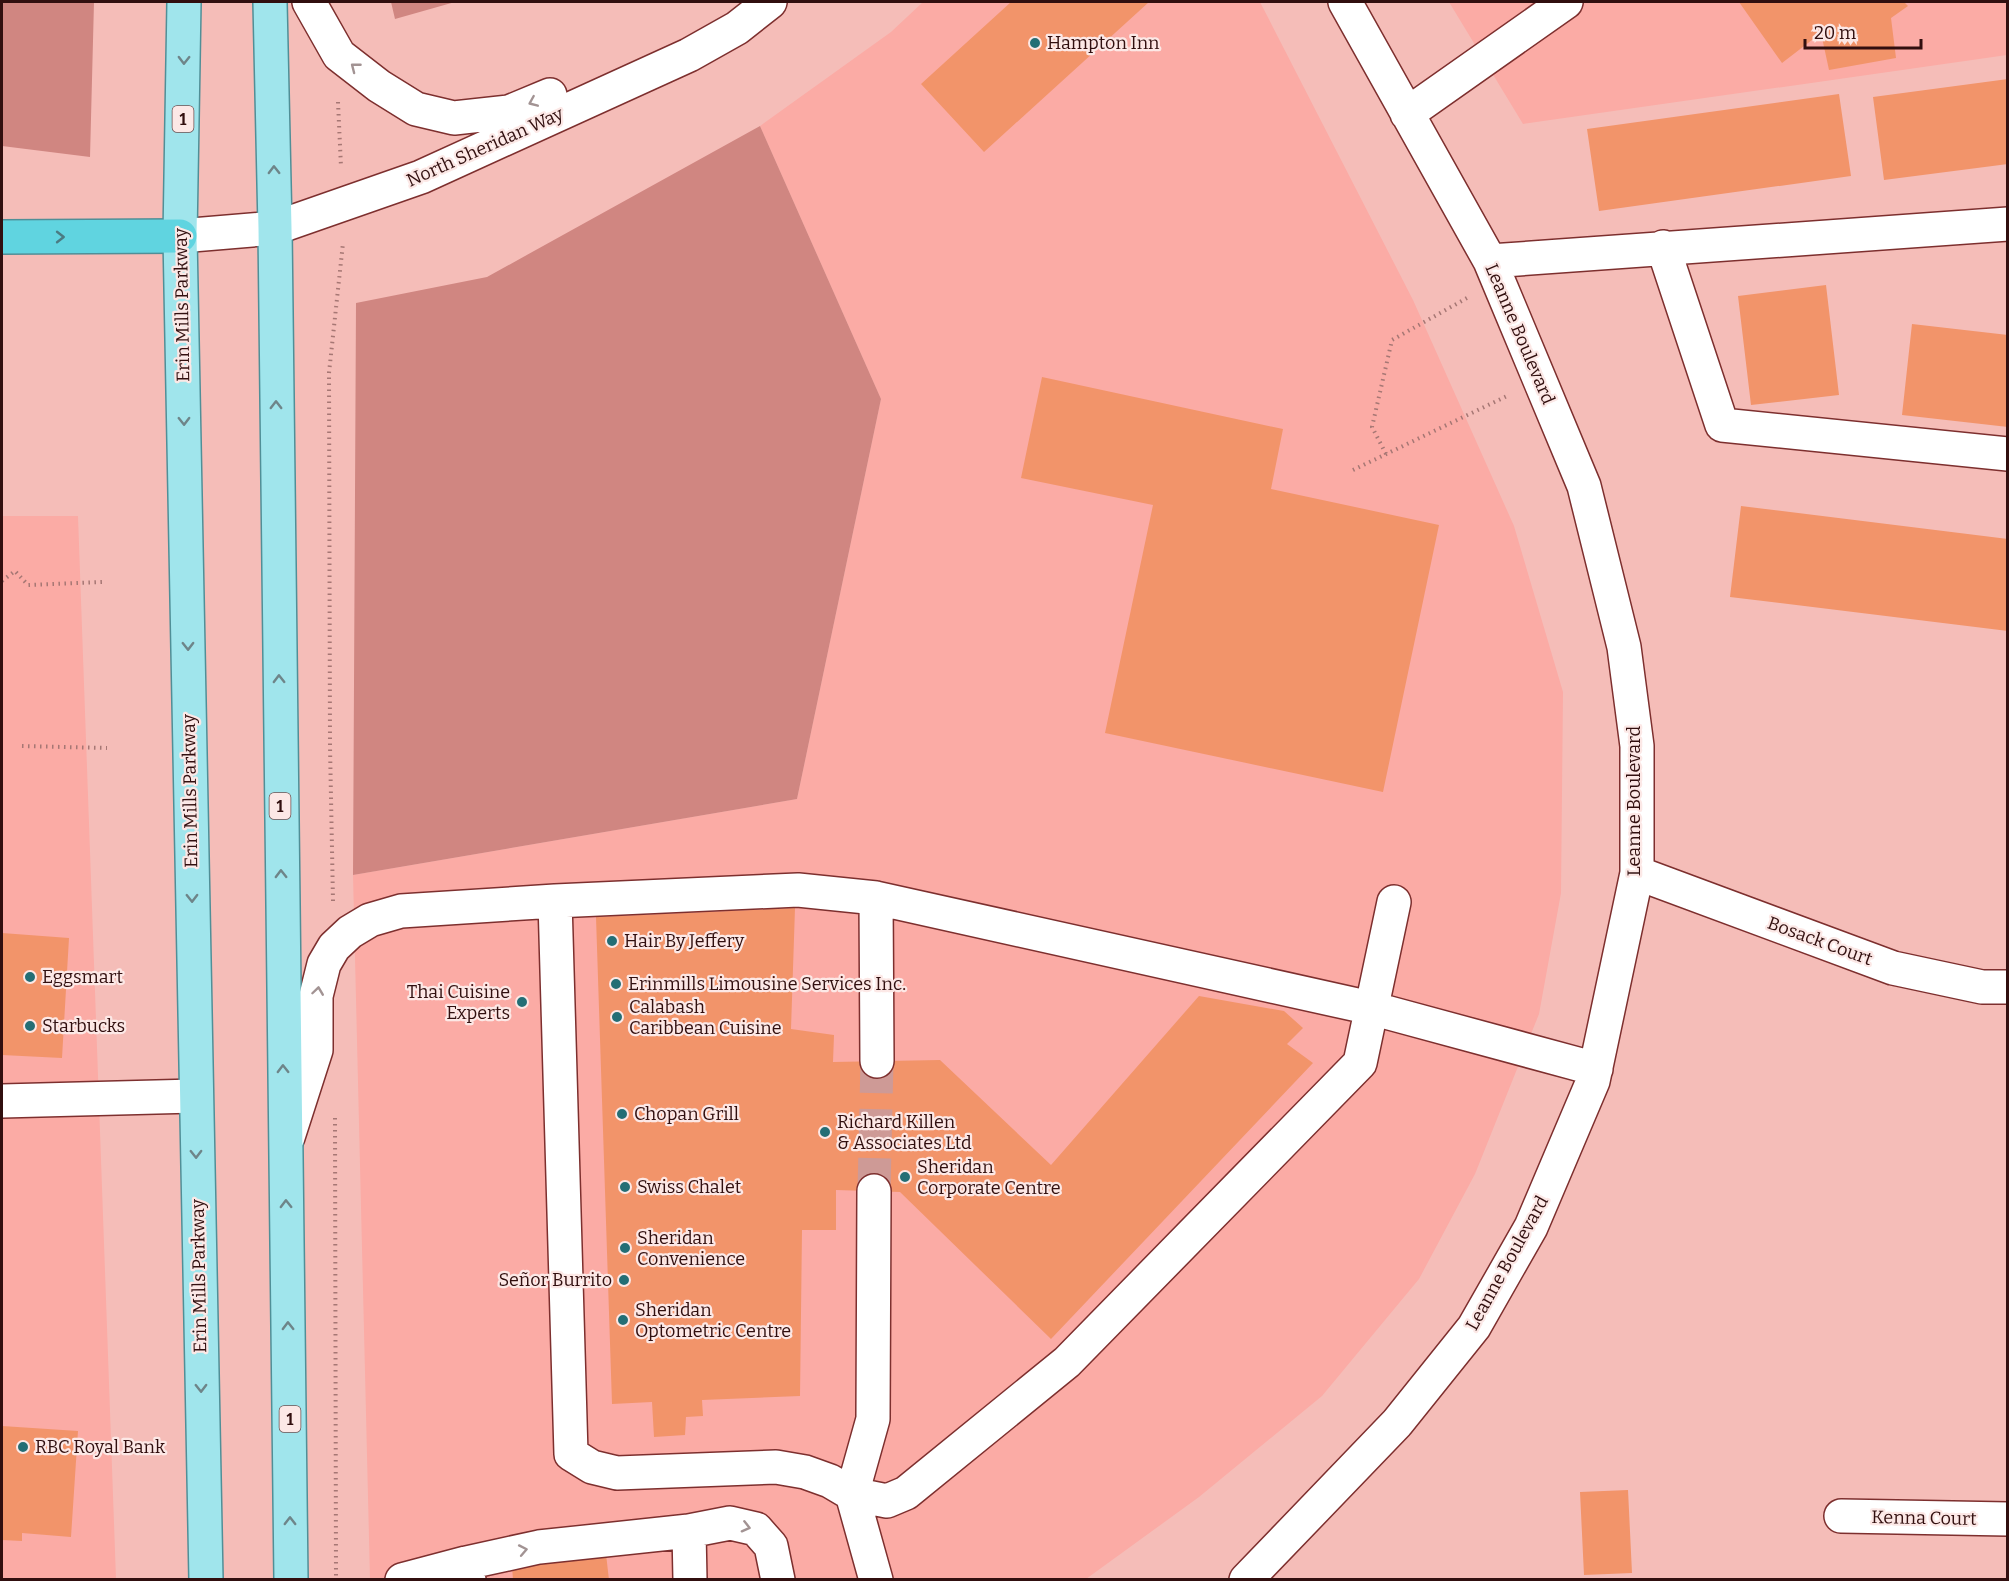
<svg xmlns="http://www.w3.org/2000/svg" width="2009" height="1581" font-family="Bitter,serif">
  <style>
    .built { fill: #fbaba5 }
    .green { fill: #d08681 }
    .building { fill: #f2946a }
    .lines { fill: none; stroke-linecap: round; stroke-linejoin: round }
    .minor-tunnel { stroke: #ce9a96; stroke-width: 33; stroke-dasharray: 33 16; stroke-linecap: butt }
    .minor-casing { stroke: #7d2f2e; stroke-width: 36 }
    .major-casing { stroke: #508f97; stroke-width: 36 }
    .highway-casing { stroke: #508f97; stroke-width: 36 }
    .path { stroke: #a67774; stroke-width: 4; stroke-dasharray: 1.5 4.5; stroke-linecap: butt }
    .minor { stroke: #fff; stroke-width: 33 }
    .major { stroke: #a0e5ec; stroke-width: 33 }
    .highway { stroke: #60d4e0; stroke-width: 33 }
    .oneway { stroke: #6e8589 }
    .oneway2 { stroke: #a29393 }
    .oneway3 { stroke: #4b7b82 }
    .poi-dot { fill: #246e75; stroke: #fce8e6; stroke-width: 2 }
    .labels { text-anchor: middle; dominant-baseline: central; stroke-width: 4.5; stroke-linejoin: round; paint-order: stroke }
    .shield { fill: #fce8e6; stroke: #6e5050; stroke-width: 1.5 }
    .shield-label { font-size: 16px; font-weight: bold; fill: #310f0f }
    .poi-label { font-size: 18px; fill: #310f0f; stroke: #fce8e6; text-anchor: start }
    .street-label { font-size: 18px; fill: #310f0f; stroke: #fce8e6 }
  </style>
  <rect width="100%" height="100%" fill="#f5bdb8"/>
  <!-- built -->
  <path class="built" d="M923,2H1260L1413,300L1514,526L1563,692L1561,893L1539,1014L1475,1174L1419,1279L1322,1396L1199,1497L1086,1579H370L353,875L797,799L881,399L760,126L891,32Z
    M1449,2H2007V55L1523,124Z
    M2,516H78L116,1579L2,1580Z"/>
  <!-- green -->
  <path class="green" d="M2,2H94L90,157L2,146Z
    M391,2H455L395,19Z
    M760,126L881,399L797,799L353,875L356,303L487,277Z"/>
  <!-- building -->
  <path class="building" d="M1011,2H1149L984,152L921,84Z
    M1739,2H1904L1908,6L1891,18L1896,58L1829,70L1821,33L1782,63Z
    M2008,79V164L1884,180L1873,97Z
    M1839,94L1851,176L1599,211L1587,129Z
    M1826,285L1839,395L1751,405L1738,296Z
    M1912,324L2008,335V427L1902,415Z
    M1042,377L1283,429L1271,489L1439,525L1383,792L1105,733L1153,505L1021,478Z
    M1741,506L2008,539V631L1730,597Z
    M795,908L791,1029L834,1035L833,1062L940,1060L1051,1165L1199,996L1284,1011L1303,1028L1287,1044L1313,1063L1051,1339L900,1192L836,1190V1230H802L800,1396L702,1400L703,1416L686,1417L685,1435L654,1437L652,1402L612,1404L596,917Z
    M2,933L69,938L62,1058L2,1055Z
    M2,1426L78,1431L71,1537L22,1533V1541L2,1540Z
    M1628,1490L1632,1573L1584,1575L1580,1492Z
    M606,1554L609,1580H513L512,1566Z"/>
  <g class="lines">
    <!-- minor-tunnel -->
    <path class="minor-tunnel" d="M874,1191L877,1061"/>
    <defs>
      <path id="minor" d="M309,2L339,55L379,86L416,109L454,118L509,112L550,95
        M1407,114L1566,2
        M180,236L275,228L421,177L689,55L737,28L770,2
        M1663,247L1722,425L2008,454
        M1490,261L2008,224
        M1637,873L1893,968L1982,987H2008
        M876,898L877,1061
        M2,1101L195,1096
        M288,1137L316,1050V996L324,964L334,947L350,932L370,920L401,911L555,901
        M874,1191L873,1419L852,1494L887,1501L906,1493L1067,1362L1360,1063L1394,902
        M1841,1516L2008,1519
        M689,1531L690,1580
        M466,1563L539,1547L689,1531L730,1523L756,1529L771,1546L778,1580
        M402,1580L466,1563L469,1580
        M876,1580L852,1494L830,1481L805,1472L776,1467L617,1473L592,1467L571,1454L555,901L798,890L876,898L1371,1008L1596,1069
        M1246,1580L1397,1423L1474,1327L1531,1227L1593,1081L1637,873V746L1624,647L1584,486L1490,261L1345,2"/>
      <path id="major" d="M184,2L180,236L206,1580
        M270,2L275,228L291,1580"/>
      <path id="highway" d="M2,237L180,236"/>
    </defs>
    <!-- minor casing -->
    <use href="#minor" class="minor-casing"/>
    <!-- major casing -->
    <use href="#major" class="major-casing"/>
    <!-- highway casing -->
    <use href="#highway" class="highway-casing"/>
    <!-- path -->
    <path class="path" d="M338,102L341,167
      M1386,454L1372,427L1392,340L1467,298
      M1353,470L1507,396
      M2,581L15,571L28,585L102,582
      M22,746L107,748
      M333,901L330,746L329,373L343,243
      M335,1118L336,1580"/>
    <!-- minor -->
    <use href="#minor" class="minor"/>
    <!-- major -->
    <use href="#major" class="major"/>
    <!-- highway -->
    <use href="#highway" class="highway"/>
  </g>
  <!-- one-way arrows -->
  <defs><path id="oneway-chevron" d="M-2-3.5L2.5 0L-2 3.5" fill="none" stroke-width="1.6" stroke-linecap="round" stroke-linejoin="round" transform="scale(1.5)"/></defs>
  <g class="oneway">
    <use href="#oneway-chevron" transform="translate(184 60) rotate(91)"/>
    <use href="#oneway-chevron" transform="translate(274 170) rotate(-91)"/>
    <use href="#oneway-chevron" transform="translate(276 405) rotate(-90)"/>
    <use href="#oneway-chevron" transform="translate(184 421) rotate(89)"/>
    <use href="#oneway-chevron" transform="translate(188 646) rotate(89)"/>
    <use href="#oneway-chevron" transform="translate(279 679) rotate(-91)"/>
    <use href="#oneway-chevron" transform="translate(281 874) rotate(-91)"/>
    <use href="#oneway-chevron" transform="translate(192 898) rotate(89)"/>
    <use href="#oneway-chevron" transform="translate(283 1069) rotate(-91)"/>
    <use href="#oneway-chevron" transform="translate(196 1154) rotate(89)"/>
    <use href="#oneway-chevron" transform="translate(286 1204) rotate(-91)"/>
    <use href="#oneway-chevron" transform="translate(288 1326) rotate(-91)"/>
    <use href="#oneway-chevron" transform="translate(201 1388) rotate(89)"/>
    <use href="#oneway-chevron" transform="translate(290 1521) rotate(-90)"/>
  </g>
  <g class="oneway2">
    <use href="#oneway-chevron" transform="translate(355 67) rotate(-142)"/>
    <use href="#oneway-chevron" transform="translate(533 102) rotate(157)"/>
    <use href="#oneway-chevron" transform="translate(318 991) rotate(-82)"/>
    <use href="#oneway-chevron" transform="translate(746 1527) rotate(14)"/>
    <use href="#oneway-chevron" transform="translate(523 1550) rotate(-11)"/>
  </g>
  <use class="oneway3" href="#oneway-chevron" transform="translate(60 237)"/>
  <!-- markers -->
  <g class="poi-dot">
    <circle cx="1035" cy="43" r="6"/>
    <circle cx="612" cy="941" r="6"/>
    <circle cx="30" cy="977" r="6"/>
    <circle cx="616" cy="984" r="6"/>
    <circle cx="522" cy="1002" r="6"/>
    <circle cx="617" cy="1017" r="6"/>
    <circle cx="30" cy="1026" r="6"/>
    <circle cx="622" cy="1114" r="6"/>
    <circle cx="825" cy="1132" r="6"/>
    <circle cx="905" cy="1177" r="6"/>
    <circle cx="625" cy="1187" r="6"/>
    <circle cx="625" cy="1248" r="6"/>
    <circle cx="624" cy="1280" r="6"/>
    <circle cx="623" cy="1320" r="6"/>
    <circle cx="23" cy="1447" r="6"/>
  </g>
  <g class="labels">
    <!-- shield labels -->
    <g class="shield">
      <rect x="172.5" y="106" width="21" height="26" rx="4.5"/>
      <rect x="269.5" y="793" width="21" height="26" rx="4.5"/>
      <rect x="279.5" y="1406" width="21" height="26" rx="4.5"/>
    </g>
    <g class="shield-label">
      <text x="183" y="119">1</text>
      <text x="280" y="806">1</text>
      <text x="290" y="1419">1</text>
    </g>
    <!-- poi labels -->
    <g class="poi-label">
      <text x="1047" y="43">Hampton Inn</text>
      <text x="624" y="941">Hair By Jeffery</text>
      <text x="42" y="977">Eggsmart</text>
      <text x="628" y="984">Erinmills Limousine Services Inc.</text>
      <text x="510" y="992" text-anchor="end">Thai Cuisine<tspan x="510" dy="21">Experts</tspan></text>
      <text x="629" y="1007">Calabash<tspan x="629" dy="21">Caribbean Cuisine</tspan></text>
      <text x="42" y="1026">Starbucks</text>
      <text x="634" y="1114">Chopan Grill</text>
      <text x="837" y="1122">Richard Killen<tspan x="837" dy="21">&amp; Associates Ltd</tspan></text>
      <text x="917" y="1167">Sheridan<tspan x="917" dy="21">Corporate Centre</tspan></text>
      <text x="637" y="1187">Swiss Chalet</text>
      <text x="637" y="1238">Sheridan<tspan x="637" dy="21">Convenience</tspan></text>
      <text x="612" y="1280" text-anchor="end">Señor Burrito</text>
      <text x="635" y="1310">Sheridan<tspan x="635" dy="21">Optometric Centre</tspan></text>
      <text x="35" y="1447">RBC Royal Bank</text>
    </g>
    <!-- street labels -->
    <g class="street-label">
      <text transform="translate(485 147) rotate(-24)">North Sheridan Way</text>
      <text transform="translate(182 305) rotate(-91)">Erin Mills Parkway</text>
      <text transform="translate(1520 334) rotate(67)">Leanne Boulevard</text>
      <text transform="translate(190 791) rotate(-91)">Erin Mills Parkway</text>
      <text transform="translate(1634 801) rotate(-90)">Leanne Boulevard</text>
      <text transform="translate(1820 941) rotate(20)">Bosack Court</text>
      <text transform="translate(1507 1263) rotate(-61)">Leanne Boulevard</text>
      <text transform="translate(199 1276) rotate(-91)">Erin Mills Parkway</text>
      <text transform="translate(1924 1518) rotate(1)">Kenna Court</text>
    </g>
  </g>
  <!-- border -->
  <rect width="2009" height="1581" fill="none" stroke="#310f0f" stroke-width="6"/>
  <!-- scale -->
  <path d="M1805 39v9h116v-9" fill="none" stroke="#310f0f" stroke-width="3"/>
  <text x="1814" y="39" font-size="18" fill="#310f0f" stroke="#fce8e6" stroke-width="4.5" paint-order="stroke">20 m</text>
</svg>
